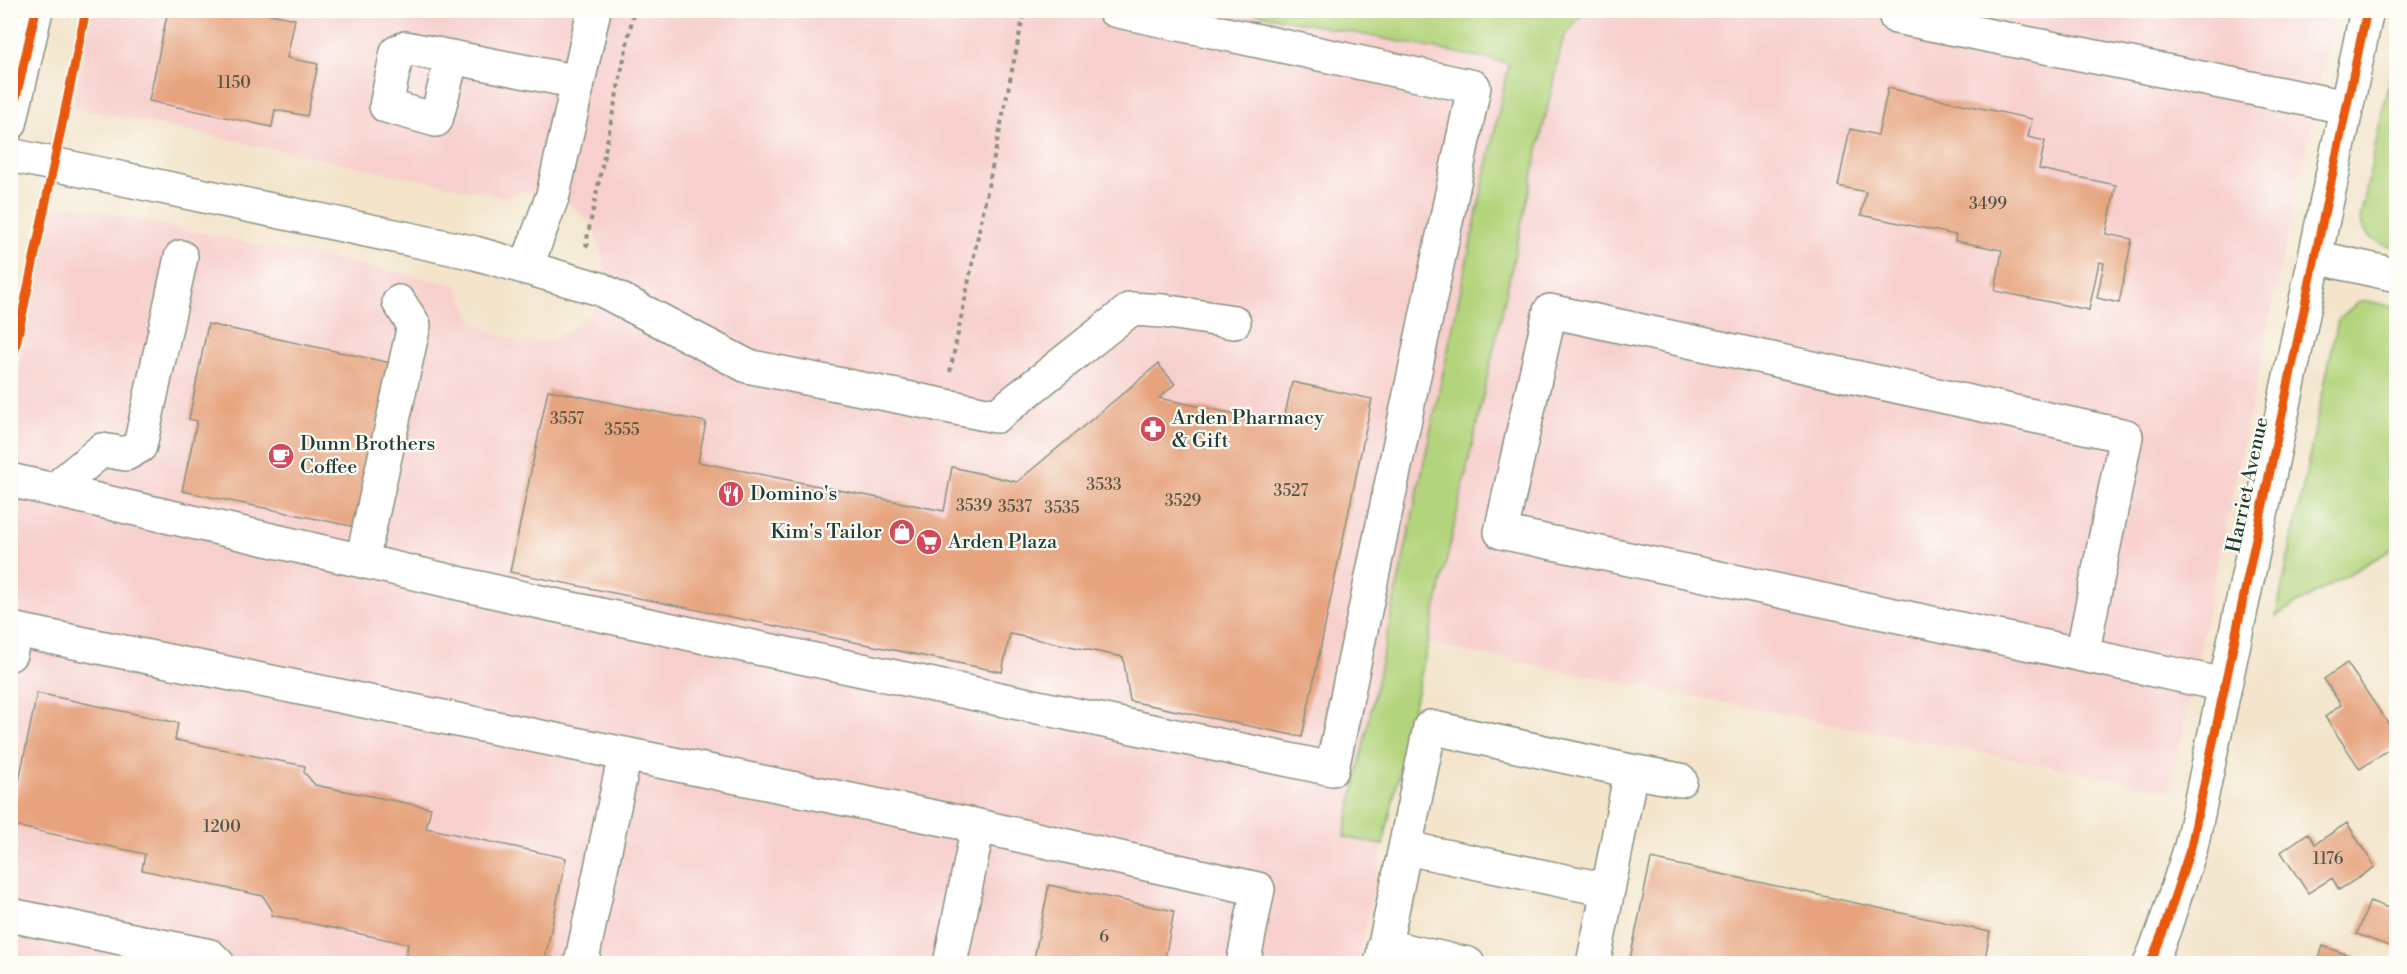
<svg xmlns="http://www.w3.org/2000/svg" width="2407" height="974" font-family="'Libre Bodoni',serif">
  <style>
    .built { fill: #f7d0cd }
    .green { fill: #b3d47c; stroke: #698858; stroke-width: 1.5 }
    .building { fill: #e6a37d }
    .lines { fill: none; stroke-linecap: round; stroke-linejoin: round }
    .minor-casing { stroke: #89907f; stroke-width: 36 }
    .path { stroke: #89907f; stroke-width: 4; stroke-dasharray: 4.5 4.5; stroke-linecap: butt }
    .minor { stroke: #fff; stroke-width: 33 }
    .cycleway-casing { stroke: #fdfcf7; stroke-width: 13 }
    .cycleway { stroke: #e8590c; stroke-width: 9 }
    .labels { text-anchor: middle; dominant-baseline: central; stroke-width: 4.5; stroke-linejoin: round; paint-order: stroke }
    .number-label { font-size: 16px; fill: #515646 }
    .poi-label { font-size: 20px; fill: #1f3d34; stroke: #fdfcf7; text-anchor: start }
    .street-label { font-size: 20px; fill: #1f3d34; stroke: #fdfcf7 }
  </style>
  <rect width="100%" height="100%" fill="#fdfcf7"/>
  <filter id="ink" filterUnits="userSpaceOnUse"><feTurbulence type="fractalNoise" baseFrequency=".0167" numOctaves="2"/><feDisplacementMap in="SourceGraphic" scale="12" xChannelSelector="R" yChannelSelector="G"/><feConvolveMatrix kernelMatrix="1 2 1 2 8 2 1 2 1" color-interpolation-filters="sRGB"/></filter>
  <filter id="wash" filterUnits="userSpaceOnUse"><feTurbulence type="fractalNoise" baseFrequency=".008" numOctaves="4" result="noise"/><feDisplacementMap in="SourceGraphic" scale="24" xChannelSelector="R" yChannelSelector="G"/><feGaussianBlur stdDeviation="1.35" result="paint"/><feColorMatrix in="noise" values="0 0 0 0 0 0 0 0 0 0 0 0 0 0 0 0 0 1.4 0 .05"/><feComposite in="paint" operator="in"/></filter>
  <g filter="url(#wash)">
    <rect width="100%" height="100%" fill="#f3e4ca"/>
    <!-- built -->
    <path class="built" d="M1243,10L1509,63L1344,836L1383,845L1358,963L11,964V401L50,211L55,207L70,206L457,285L470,317L487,329L518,342H539L556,338L577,325L595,308L605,267L593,226L564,199L544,193L524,192L504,197L72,107L92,11Z
      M1585,11H2335L2170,790L1427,644L1563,38Z"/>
    <!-- green -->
    <path class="green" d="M1243,11H1585L1563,38L1383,845L1344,837L1509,63Z
      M2396,47V247C2376,243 2367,240 2360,220Z
      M2367,301L2396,307V547L2276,616L2338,320L2357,303Z"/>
    <g id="blocks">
      <!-- building -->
      <path class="building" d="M168,10H252L295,19L287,58L318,64L307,116L275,110L272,127L149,101Z
        M1888,88L2032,119L2028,137L2045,141L2039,169L2116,185L2106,234L2132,239L2119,303L2097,298L2104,263L2099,262L2089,310L1995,291L2002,250L1955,241L1956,235L1861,215L1866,192L1838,186L1850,129L1878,135Z
        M208,324L391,363L356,527L182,491L197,421L189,419Z
        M1158,364L1175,384L1159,398L1283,424L1292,382L1372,399L1302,737L1130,701L1123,657L1010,634L1002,672L510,572L548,390L706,422L698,462L944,511L952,467L1017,482Z
        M2347,663L2396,735V744L2360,769L2325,717L2341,705L2324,679Z
        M37,693L178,723L175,740L305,766L304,772L315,785L431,808L426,828L566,858L544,964H423L405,960L408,944L271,915L272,910L263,896L142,870L145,854L10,825Z
        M2347,823L2375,867L2339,890L2332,878L2308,893L2281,852L2308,833L2315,844Z
        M1651,859L1990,932L1984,964H1629Z
        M1049,885L1174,911L1164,964H1033Z
        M2370,901L2396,911V941L2394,948L2357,934Z
        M2323,946L2371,963V964H2317Z"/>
    </g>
  </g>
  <g filter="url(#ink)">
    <use href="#blocks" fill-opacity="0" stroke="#89907f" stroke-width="1.5"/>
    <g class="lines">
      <defs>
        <path id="minor" d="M1896,17L2346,107
          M452,57L436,120L386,106L397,52L405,48L578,82
          M10,124L36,10
          M10,155L475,253L600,289L747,366L996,416L1131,309L1163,311L1234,322
          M2315,257L2396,275
          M526,268L553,195L594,10
          M10,480L549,604L1332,769L1474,87L1114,10
          M54,490L102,450L126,454L140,446L181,257
          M362,561L414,325L399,302
          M10,654L16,630L978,826L1258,889L1243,964
          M2082,655L2126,436L1550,311L1501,532L2225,685
          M1631,771L1680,780
          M10,915L210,956L218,964
          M1384,946L1468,964
          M581,964L625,754
          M950,964L978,826
          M1381,964L1430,727L1631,771L1608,890L1406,848
          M1593,964L1608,890
          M2150,964L2164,929L2191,847L2367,10"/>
      </defs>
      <!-- minor casing -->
      <use href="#minor" class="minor-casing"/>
      <!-- path -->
      <path class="path" d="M589,246L586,244L634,10
        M950,372L1023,17"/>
      <!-- minor -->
      <use href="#minor" class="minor"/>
      <defs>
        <path id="cycleway" d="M10,124L36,10
          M10,373L86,10
          M2150,964L2164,929L2191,847L2367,10"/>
      </defs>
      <!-- cycleway casing -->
      <use href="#cycleway" class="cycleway-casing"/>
      <!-- cycleway -->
      <use href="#cycleway" class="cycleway"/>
    </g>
  </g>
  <!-- icons -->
  <defs>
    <symbol id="pharmacy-disc" viewBox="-11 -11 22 22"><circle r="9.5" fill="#d1495b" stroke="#fdfcf7"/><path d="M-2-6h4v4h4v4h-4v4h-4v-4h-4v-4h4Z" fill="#fff"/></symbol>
    <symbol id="cafe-disc" viewBox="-11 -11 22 22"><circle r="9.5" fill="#d1495b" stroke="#fdfcf7"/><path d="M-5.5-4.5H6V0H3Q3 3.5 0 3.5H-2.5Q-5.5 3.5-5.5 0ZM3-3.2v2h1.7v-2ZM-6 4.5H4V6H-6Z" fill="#fff"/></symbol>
    <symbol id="restaurant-disc" viewBox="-11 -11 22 22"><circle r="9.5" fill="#d1495b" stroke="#fdfcf7"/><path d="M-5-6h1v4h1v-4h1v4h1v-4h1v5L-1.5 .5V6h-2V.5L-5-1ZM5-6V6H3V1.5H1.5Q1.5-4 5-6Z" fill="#fff"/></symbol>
    <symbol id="shop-disc" viewBox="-11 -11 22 22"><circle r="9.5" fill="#d1495b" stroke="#fdfcf7"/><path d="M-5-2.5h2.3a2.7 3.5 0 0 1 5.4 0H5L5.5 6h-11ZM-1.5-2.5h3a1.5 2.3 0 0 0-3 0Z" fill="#fff"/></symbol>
    <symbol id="supermarket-disc" viewBox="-11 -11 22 22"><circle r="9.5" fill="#d1495b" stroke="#fdfcf7"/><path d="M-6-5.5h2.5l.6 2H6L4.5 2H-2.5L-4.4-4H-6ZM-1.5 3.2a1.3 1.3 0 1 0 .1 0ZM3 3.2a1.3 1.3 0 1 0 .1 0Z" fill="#fff"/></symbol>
  </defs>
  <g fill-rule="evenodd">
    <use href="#pharmacy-disc" x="1138" y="414" width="30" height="30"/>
    <use href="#cafe-disc" x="266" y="441" width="30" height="30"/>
    <use href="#restaurant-disc" x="716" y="479" width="30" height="30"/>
    <use href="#shop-disc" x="887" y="517" width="30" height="30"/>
    <use href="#supermarket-disc" x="914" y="527" width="30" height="30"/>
  </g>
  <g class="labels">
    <!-- number labels -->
    <g class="number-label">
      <text x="234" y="83">1150</text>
      <text x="1988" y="204">3499</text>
      <text x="567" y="419">3557</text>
      <text x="622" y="430">3555</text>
      <text x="1104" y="485">3533</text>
      <text x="1291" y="491">3527</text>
      <text x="1183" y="501">3529</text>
      <text x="974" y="506">3539</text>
      <text x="1015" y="507">3537</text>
      <text x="1062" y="508">3535</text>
      <text x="222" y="827">1200</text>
      <text x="2328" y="859">1176</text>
      <text x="1104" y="937">6</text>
    </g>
    <!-- poi labels -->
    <g class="poi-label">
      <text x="1172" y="418">Arden Pharmacy<tspan x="1172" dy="23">&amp; Gift</tspan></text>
      <text x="300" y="444">Dunn Brothers<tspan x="300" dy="23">Coffee</tspan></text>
      <text x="750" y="494">Domino's</text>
      <text x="882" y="532" text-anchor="end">Kim's Tailor</text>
      <text x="948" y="542">Arden Plaza</text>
    </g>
    <!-- street labels -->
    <g class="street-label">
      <text transform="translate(2248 485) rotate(-78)">Harriet Avenue</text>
    </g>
  </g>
  <!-- margin -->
  <rect width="2407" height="974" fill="none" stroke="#fdfcf7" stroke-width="36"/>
</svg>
